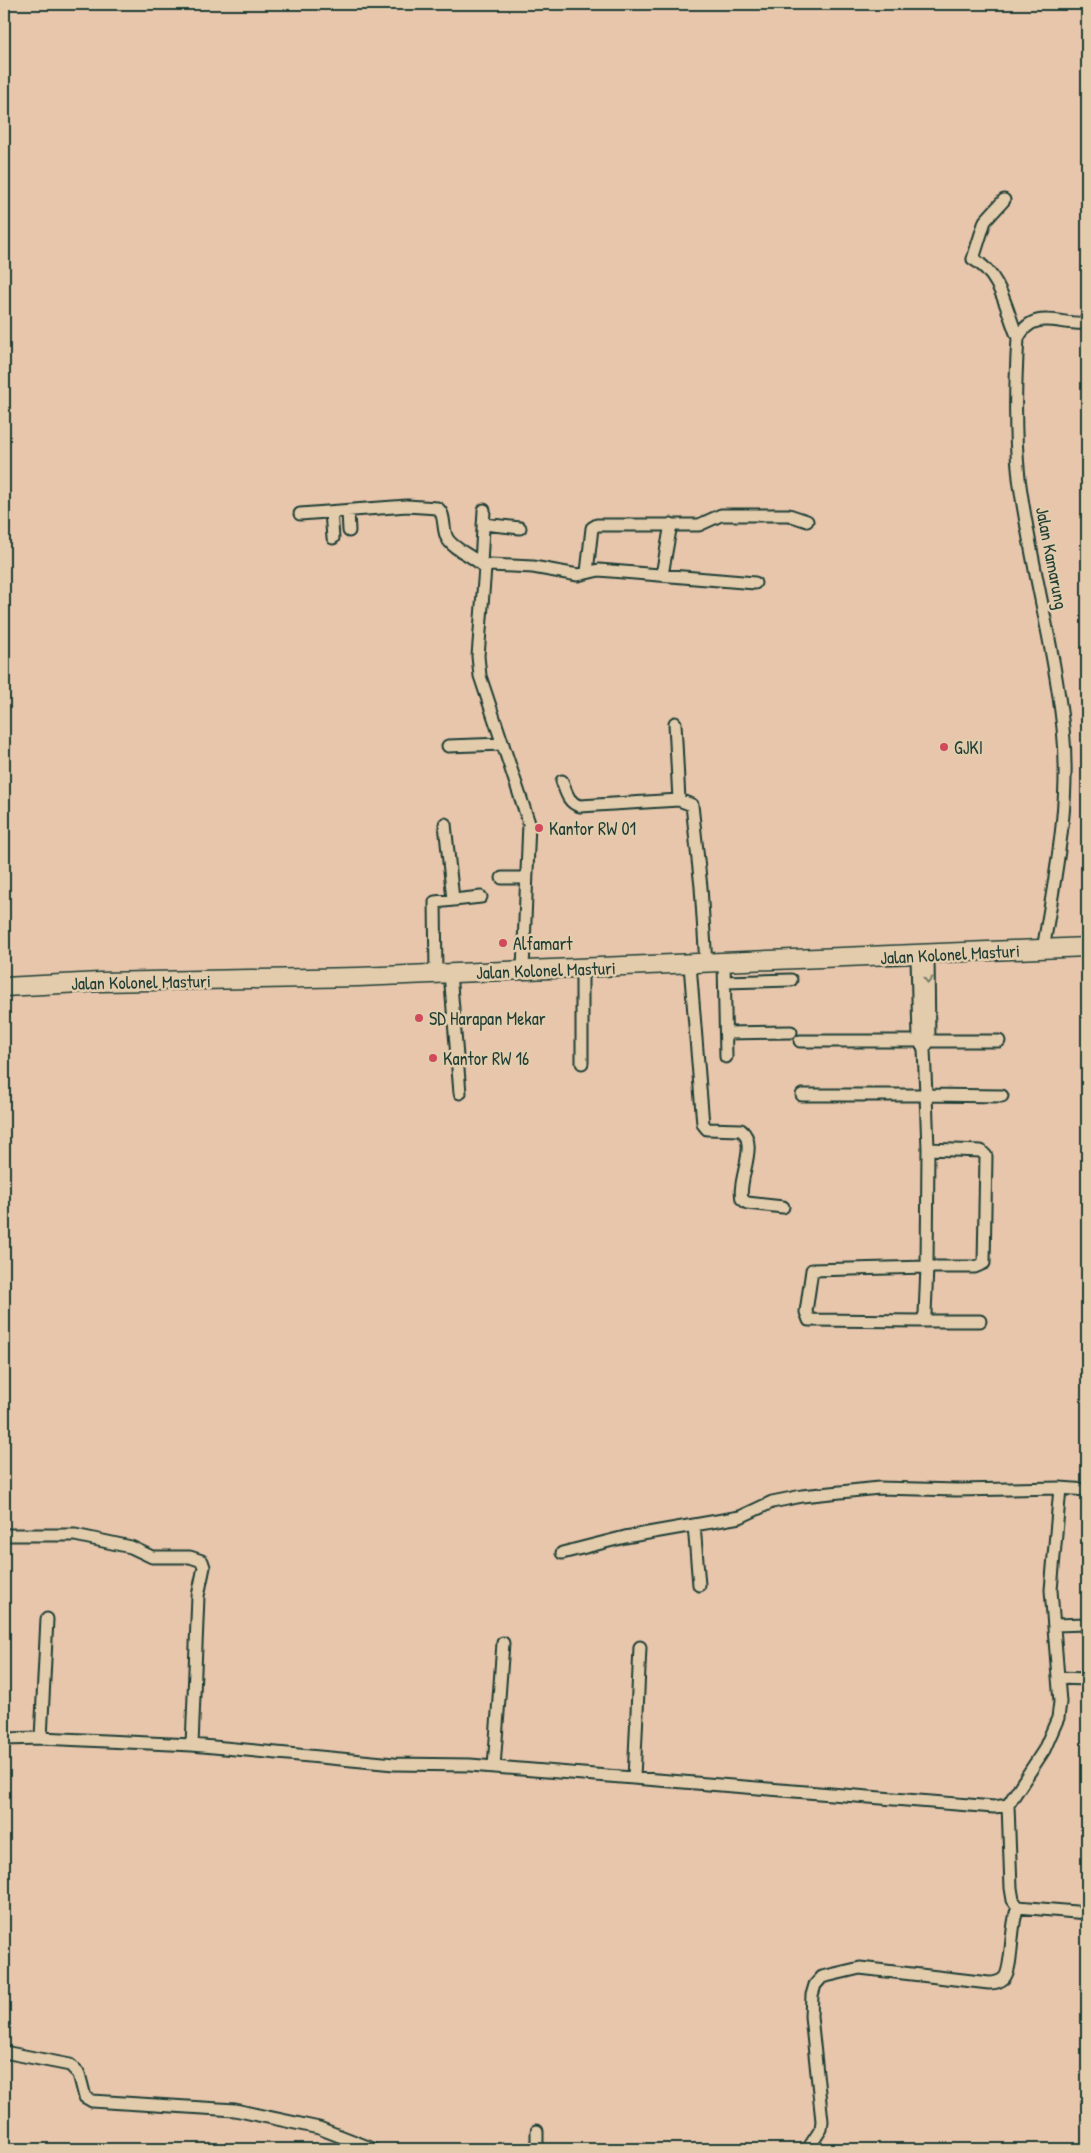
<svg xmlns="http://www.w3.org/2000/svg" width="1091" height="2153" font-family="'Patrick Hand',sans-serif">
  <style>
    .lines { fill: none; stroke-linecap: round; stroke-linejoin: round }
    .minor-casing { stroke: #1f3d34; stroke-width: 15 }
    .primary-casing { stroke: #1f3d34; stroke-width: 21 }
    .minor { stroke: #e3ccac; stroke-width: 11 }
    .primary { stroke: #e3ccac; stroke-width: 18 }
    .oneway { stroke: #777d6a }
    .poi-dot { fill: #d1495b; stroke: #e3ccac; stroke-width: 2 }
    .labels { text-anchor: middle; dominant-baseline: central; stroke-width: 5; stroke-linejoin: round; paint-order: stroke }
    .street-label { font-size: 18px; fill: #1f3d34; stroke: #e3ccac }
    .poi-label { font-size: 18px; fill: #1f3d34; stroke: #e3ccac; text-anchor: start }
  </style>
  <rect width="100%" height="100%" fill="#e7c6ac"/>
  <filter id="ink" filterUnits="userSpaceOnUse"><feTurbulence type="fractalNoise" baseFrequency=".02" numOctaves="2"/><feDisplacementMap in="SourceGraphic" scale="10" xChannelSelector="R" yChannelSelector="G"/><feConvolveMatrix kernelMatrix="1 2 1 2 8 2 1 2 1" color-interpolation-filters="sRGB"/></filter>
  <g filter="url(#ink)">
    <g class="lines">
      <defs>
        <path id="minor" d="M1004,200L985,221L973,259C1002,275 1006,311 1018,338
          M348,511L349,531
          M331,512L333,538
          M300,514L407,506L437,508C446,513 442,529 447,538C453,550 475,556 485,568L478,656L480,676L529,823L523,969
          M483,524L520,528
          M481,564L484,510
          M485,568L490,565L533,567L578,575L599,570L755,583
          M587,572L592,528L597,525H699L721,515H789L807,521
          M662,575L671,524
          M675,723L679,800
          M448,746L503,744
          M562,781C566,792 568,803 580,806L679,800L692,805L701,887L706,964
          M445,824L453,899
          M502,878H525
          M1043,950C1055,877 1071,802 1063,728C1054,644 1030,562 1019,478C1014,432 1015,385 1018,338C1034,307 1060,326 1087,323
          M917,955L919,1041L922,1046
          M724,963L726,1057
          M690,965L703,1124L707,1129L741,1130C759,1144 737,1180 742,1199L747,1203L783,1207
          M436,973L435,902L481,897
          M450,973L460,1093
          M725,982L791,980
          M726,1033L791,1032
          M800,1041H999
          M582,1063V968
          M802,1095H926L924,1049L929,1041L928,955
          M928,1149L927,1267L812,1270L806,1312L809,1320L922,1321L925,1314L927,1267H975L984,1263L986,1156L981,1151L928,1149L926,1095L1002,1096
          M922,1321H980
          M694,1525L699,1585
          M4,1535H75L131,1547L152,1557H190L202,1561L204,1567L198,1596L192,1745
          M562,1553L625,1537L740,1517L772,1502L802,1496L879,1488L957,1490L1060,1488
          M1055,1625L1087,1624
          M1059,1678L1087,1679
          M41,1738L47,1619
          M4,1739L41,1738L192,1745L394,1764L470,1765L994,1807L1008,1805L1044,1750L1058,1718L1060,1702L1051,1590L1060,1488L1087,1490
          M494,1767L503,1643
          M634,1778L640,1647
          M1008,1805L1011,1888L1013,1900L1018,1907L1087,1913
          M4,2052L70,2065L79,2074L85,2097L92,2101L235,2110L319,2128L373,2149
          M537,2149V2131
          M808,2149L821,2129L822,2121L811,2016L812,1995L815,1985L822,1977L860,1968L989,1983C994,1983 1000,1982 1004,1978C1013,1969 1010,1924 1018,1907"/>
        <path id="primary" d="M4,987L100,982L358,977L1087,947"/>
      </defs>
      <!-- minor casing -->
      <use href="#minor" class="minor-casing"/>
      <!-- primary casing -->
      <use href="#primary" class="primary-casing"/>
      <!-- minor -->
      <use href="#minor" class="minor"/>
      <!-- primary -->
      <use href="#primary" class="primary"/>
    </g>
    <!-- one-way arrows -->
    <defs><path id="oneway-chevron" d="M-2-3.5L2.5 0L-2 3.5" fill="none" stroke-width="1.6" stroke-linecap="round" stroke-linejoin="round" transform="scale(1.25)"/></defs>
    <use class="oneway" href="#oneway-chevron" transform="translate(928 980) rotate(89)"/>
  </g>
  <!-- markers -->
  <g class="poi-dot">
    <circle cx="944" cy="747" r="5"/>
    <circle cx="539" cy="828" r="5"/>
    <circle cx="503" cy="943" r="5"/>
    <circle cx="419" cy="1018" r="5"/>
    <circle cx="433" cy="1058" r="5"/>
  </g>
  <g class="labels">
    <!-- street labels -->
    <g class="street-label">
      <text transform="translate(1052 558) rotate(79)">Jalan Kamarung</text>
      <text transform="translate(950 954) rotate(-3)">Jalan Kolonel Masturi</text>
      <text transform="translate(546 970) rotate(-2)">Jalan Kolonel Masturi</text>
      <text transform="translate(141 982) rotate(-1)">Jalan Kolonel Masturi</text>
    </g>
    <!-- poi labels -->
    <g class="poi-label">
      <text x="954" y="747">GJKI</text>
      <text x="549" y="828">Kantor RW 01</text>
      <text x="513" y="943">Alfamart</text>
      <text x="429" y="1018">SD Harapan Mekar</text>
      <text x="443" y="1058">Kantor RW 16</text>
    </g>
  </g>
  <!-- margin -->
  <rect width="1091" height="2153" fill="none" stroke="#e3ccac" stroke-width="20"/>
  <rect x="10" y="10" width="1071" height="2133" fill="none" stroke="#1f3d34" stroke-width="2" filter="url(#ink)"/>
</svg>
